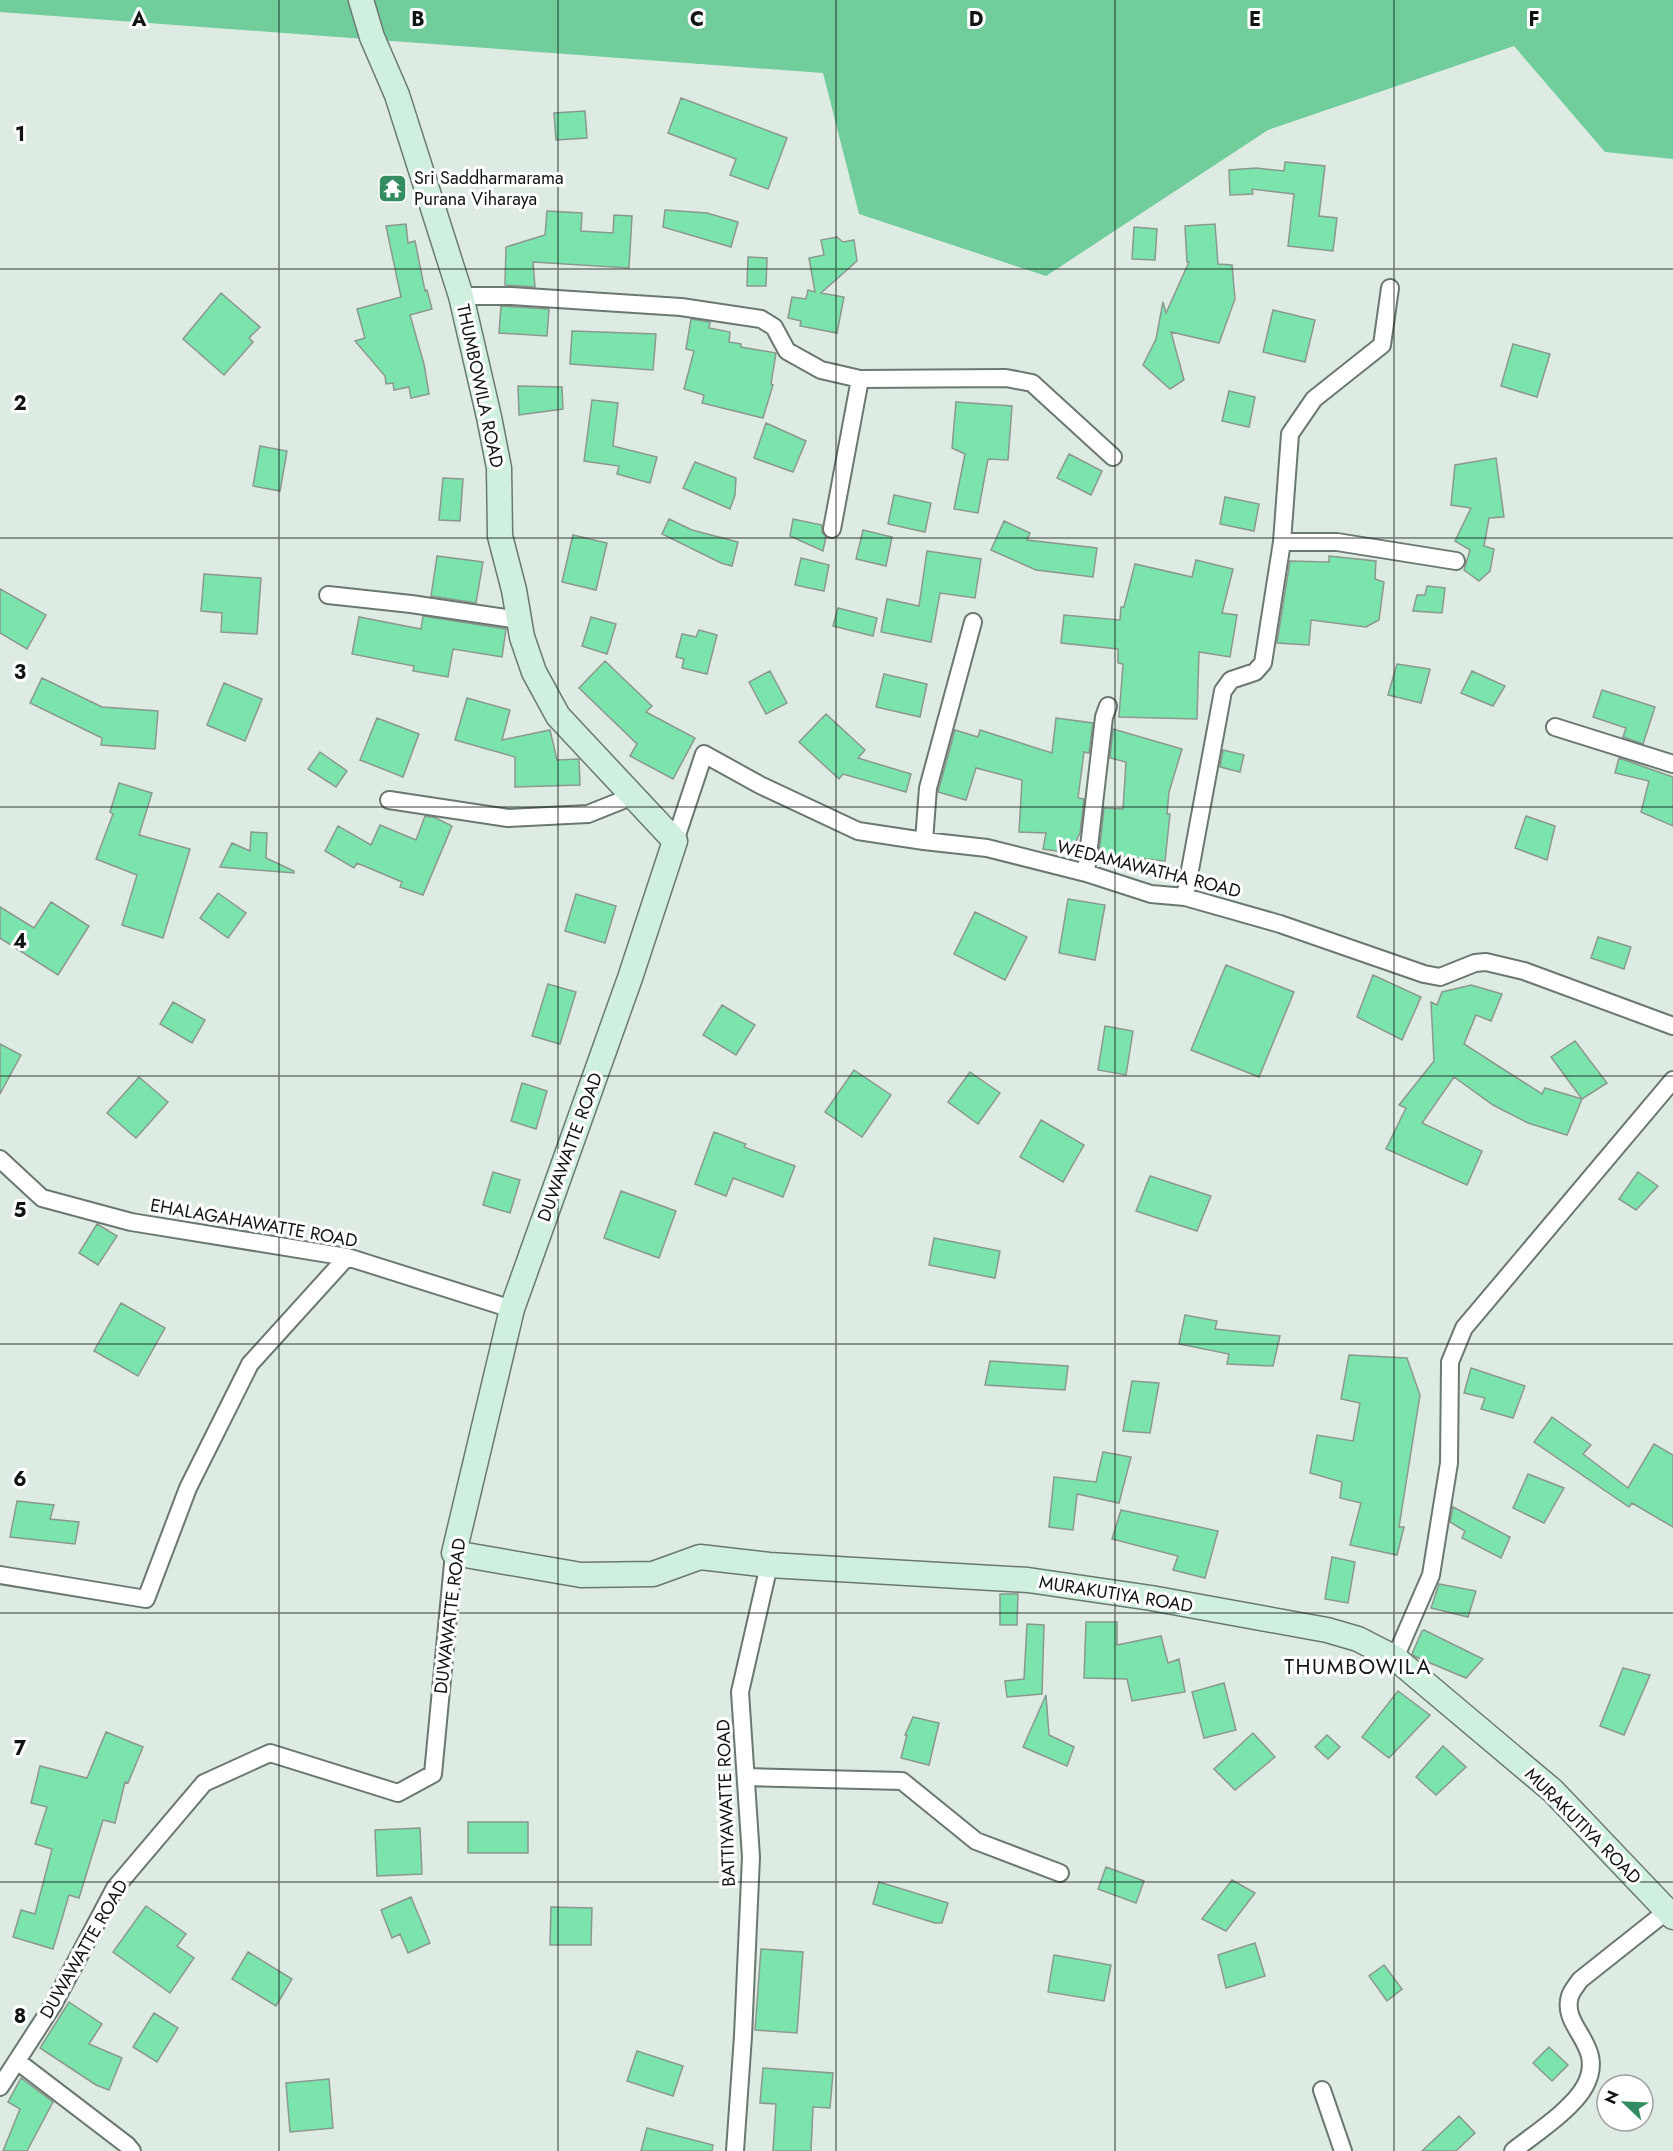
<svg xmlns="http://www.w3.org/2000/svg" width="1673" height="2151" font-family="Jost,sans-serif">
  <style>
    .green { fill: #71cd9c }
    .building { fill: #7ae4ac; stroke: #8b9890; stroke-width: 1.5 }
    .lines { fill: none; stroke-linecap: round; stroke-linejoin: round }
    .street-casing { stroke: #6b7870; stroke-width: 20 }
    .secondary-casing { stroke: #6b7870; stroke-width: 27 }
    .street { stroke: #fff; stroke-width: 16 }
    .secondary { stroke: #cfefdf; stroke-width: 24 }
    .grid { fill: none; stroke: #101512; stroke-width: 1.5; stroke-opacity: 0.55 }
    .labels { text-anchor: middle; dominant-baseline: central; stroke-width: 6; stroke-linejoin: round; paint-order: stroke }
    .poi-label { font-size: 18px; fill: #101512; stroke: #fff; text-anchor: start }
    .street-label { font-size: 18px; fill: #101512; stroke: #fff }
    .quarter-label { font-size: 21px; letter-spacing: 1.5px; fill: #101512; stroke: #fff }
    .grid-label { font-size: 20px; text-anchor: middle; font-weight: bold; fill: #101512; stroke: #fff; stroke-width: 6; stroke-linejoin: round; paint-order: stroke }
  </style>
  <rect width="100%" height="100%" fill="#ddebe2"/>
  <!-- green -->
  <path class="green" d="M0,0H1673V159L1605,152L1514,46L1268,130L1046,276L859,214L823,73L0,12Z"/>
  <!-- building -->
  <path class="building" d="M681,98L787,138L768,189L730,175L736,159L668,133Z
    M585,111L587,138L556,140L554,113Z
    M1285,162L1325,166L1319,216L1337,218L1333,251L1288,246L1294,194L1252,189L1253,194L1230,195L1229,170L1256,168L1284,171Z
    M665,210L707,213L738,222L731,247L663,227Z
    M547,211L582,213L581,231L613,233L614,215L632,216L629,268L533,262L535,287L505,285L506,247L545,235Z
    M406,224L408,243L415,241L425,291L427,290L432,309L410,315L424,364L429,394L411,398L409,387L394,390L393,383L386,384L385,376L355,341L365,338L357,309L401,297L386,226Z
    M1215,224L1218,264L1232,265L1235,299L1219,343L1171,332L1184,380L1170,389L1143,365L1156,339L1163,302L1166,313L1189,262H1187L1185,226Z
    M1134,227L1157,229L1155,260L1132,259Z
    M837,237L843,242L854,240L857,261L821,293L844,297L837,333L800,326L801,321L788,318L792,297L806,299L808,290L815,292L809,258L824,255L821,240Z
    M748,257L767,258L766,286H747Z
    M221,293L260,327L249,338L253,342L224,375L183,339Z
    M501,306L549,309L547,336L499,333Z
    M1273,310L1315,320L1305,362L1263,352Z
    M691,319L710,322L709,328L730,332L729,342L741,344V347L776,353L771,384L773,385L763,418L702,403L704,395L684,389L694,351L686,349Z
    M572,331L656,334L653,370L570,364Z
    M1513,344L1550,354L1537,397L1501,386Z
    M518,386L562,387L563,409L519,415Z
    M1229,391L1255,397L1249,427L1222,421Z
    M592,400L618,403L613,446L657,457L650,483L617,474L619,466L584,461Z
    M956,402L1012,406L1008,460L988,459L978,513L954,509L965,454L952,448Z
    M766,423L806,441L793,472L754,458Z
    M260,446L287,451L280,491L253,486Z
    M1069,454L1102,471L1091,495L1057,478Z
    M1496,458L1504,517L1489,518L1484,546L1494,549L1490,571L1479,581L1464,570L1470,550L1455,541L1471,508L1451,505L1455,465Z
    M695,462L736,478L735,495L730,509L683,488Z
    M443,478L463,479L460,521L439,520Z
    M894,495L931,503L925,532L888,524Z
    M1225,497L1259,504L1254,531L1220,524Z
    M669,519L692,530L738,542L732,566L721,563L662,534Z
    M793,519L822,525V532L826,537L823,551L790,536Z
    M1004,521L1030,533L1027,540L1097,548L1093,577L1036,570L991,550Z
    M863,530L892,537L886,566L856,559Z
    M573,535L607,543L596,590L562,582Z
    M927,551L981,559L975,598L940,593L931,642L881,632L887,599L919,606Z
    M437,556L483,562L476,603L431,596Z
    M1329,556L1376,561L1375,579L1384,582L1379,620L1366,627L1311,620L1309,645L1277,643L1290,561L1329,562Z
    M801,558L829,565L824,591L795,585Z
    M1196,560L1233,569L1222,613L1237,615L1230,657L1199,652L1197,719L1119,717L1123,664L1118,663V649L1061,643L1064,615L1120,620L1121,607H1124L1135,564L1192,577Z
    M204,574L261,578L257,634L221,632L222,613L201,611Z
    M1427,586L1445,588L1442,613L1413,611L1417,595H1425Z
    M0,589L46,615L27,649L0,633Z
    M838,608L877,618L873,636L833,626Z
    M423,616L506,629L502,657L453,649L448,677L413,671L414,666L352,654L359,617L421,629Z
    M591,617L616,624L607,654L582,646Z
    M699,630L717,635L707,674L682,668L684,659L676,657L682,634L696,637Z
    M605,661L652,706L646,712L695,738L673,779L630,756L637,744L579,688Z
    M1397,664L1430,669L1421,703L1388,695Z
    M770,671L787,703L766,714L749,682Z
    M1472,671L1505,686L1493,706L1461,693Z
    M884,674L927,684L920,717L876,707Z
    M42,678L102,707L158,711L155,749L101,745L102,738L30,703Z
    M224,683L262,699L245,741L207,725Z
    M1602,690L1655,707L1643,744L1623,737L1626,728L1593,717Z
    M467,698L510,710L502,740L550,730L557,760L579,759L580,785L515,787V757L455,740Z
    M826,714L865,750L858,758L911,774L906,792L843,774L839,779L799,742Z
    M377,718L419,734L403,777L360,760Z
    M1056,718L1093,723L1089,753L1084,752L1078,798L1084,799L1080,833L1070,853L1043,849L1046,833L1019,832L1022,780L976,768L966,800L938,792L955,730L978,737L980,730L1052,753Z
    M1113,729L1182,749L1169,792L1167,814H1170L1165,861L1099,854L1104,808L1123,809L1126,762L1110,758Z
    M1223,750L1244,755L1240,772L1220,767Z
    M320,752L347,771L336,787L308,769Z
    M1619,758L1673,777V826L1641,812L1649,781L1615,773Z
    M119,783L152,793L139,835L190,849L163,938L122,925L137,875L96,859L113,814L110,812Z
    M425,816L436,818L452,826L423,895L400,887L402,882L357,863L354,868L325,851L338,826L371,845L380,825L416,840Z
    M1526,816L1555,826L1547,860L1515,848Z
    M251,832L267,833L266,858L294,871V873L220,867L232,843L250,851Z
    M218,893L246,913L228,938L200,918Z
    M576,894L616,906L605,943L565,931Z
    M1068,899L1105,905L1095,960L1059,953Z
    M51,902L89,926L58,975L0,938V907L34,928Z
    M975,912L1027,937L1005,980L954,954Z
    M1598,937L1631,947L1624,969L1591,958Z
    M1226,965L1294,992L1259,1077L1191,1050Z
    M1373,975L1421,997L1402,1040L1357,1017Z
    M548,984L576,992L560,1044L532,1036Z
    M1471,985L1502,994L1491,1021L1476,1015L1464,1044L1542,1094L1545,1088L1582,1099L1567,1135L1528,1123L1493,1105L1454,1077L1422,1123L1482,1151L1467,1185L1386,1149L1406,1108L1399,1105L1434,1061L1431,1002L1437,1005L1442,992Z
    M173,1002L205,1020L192,1043L160,1024Z
    M722,1005L755,1025L736,1055L703,1035Z
    M1105,1026L1133,1031L1126,1075L1098,1070Z
    M1575,1041L1607,1083L1582,1099L1551,1057Z
    M0,1044L21,1055L0,1094Z
    M854,1070L891,1095L862,1137L825,1112Z
    M970,1072L1000,1093L978,1124L948,1102Z
    M139,1077L168,1102L136,1138L107,1113Z
    M522,1083L547,1091L536,1129L511,1121Z
    M1041,1120L1084,1145L1063,1182L1020,1157Z
    M714,1132L746,1144L744,1147L795,1166L783,1197L733,1178L726,1196L695,1184Z
    M493,1172L520,1180L510,1213L483,1205Z
    M1638,1172L1658,1186L1636,1210L1619,1199Z
    M1150,1176L1211,1196L1197,1231L1136,1211Z
    M621,1191L676,1211L659,1258L604,1238Z
    M97,1224L117,1236L98,1265L79,1253Z
    M934,1238L1000,1251L995,1278L929,1265Z
    M121,1303L165,1328L138,1376L94,1351Z
    M1185,1315L1217,1321L1215,1329L1280,1336L1273,1366L1227,1364L1229,1354L1179,1344Z
    M1349,1355L1407,1358L1420,1395L1399,1527H1404L1397,1555L1350,1545L1361,1503L1340,1498L1342,1482L1310,1473L1317,1435L1353,1441L1360,1403L1341,1399Z
    M990,1361L1068,1366L1065,1390L985,1385Z
    M1471,1368L1525,1386L1513,1418L1481,1409L1485,1398L1464,1393Z
    M1132,1381L1159,1383L1150,1433L1123,1431Z
    M1552,1417L1591,1445L1583,1454L1628,1488L1654,1444L1673,1455V1527L1632,1503L1629,1507L1534,1442Z
    M1103,1452L1131,1457L1119,1503L1077,1494L1073,1530L1049,1527L1054,1477L1096,1482Z
    M1528,1474L1564,1488L1544,1523L1513,1508Z
    M17,1501L54,1505L50,1519L79,1522L75,1544L10,1537Z
    M1453,1507L1510,1537L1501,1558L1462,1538L1465,1531L1450,1522Z
    M1121,1510L1218,1531L1205,1578L1173,1570L1178,1556L1112,1539Z
    M1332,1557L1355,1562L1348,1603L1325,1599Z
    M1439,1584L1476,1591L1468,1617L1431,1608Z
    M1000,1594H1018L1017,1625H1000Z
    M1086,1622H1117V1645L1161,1636L1168,1663L1179,1659L1185,1692L1132,1701L1127,1679L1084,1678Z
    M1027,1624L1044,1625L1042,1694L1007,1697L1005,1681L1024,1679Z
    M1424,1630L1483,1659L1466,1678L1416,1657L1412,1654L1422,1631Z
    M1623,1668L1650,1675L1624,1735L1600,1726Z
    M1224,1683L1236,1730L1204,1738L1192,1692Z
    M1398,1691L1430,1715L1389,1758L1362,1737Z
    M1046,1695L1049,1735L1074,1747L1067,1766L1023,1747Z
    M913,1717L939,1723L929,1765L901,1758L907,1735H905Z
    M106,1732L143,1747L128,1783L125,1782L115,1823L103,1820L79,1898L69,1895L53,1949L13,1937L21,1910L35,1914L52,1849L35,1844L47,1807L31,1803L40,1766L87,1778Z
    M1253,1733L1275,1757L1235,1790L1214,1769Z
    M1327,1735L1340,1747L1328,1759L1315,1747Z
    M1443,1746L1466,1767L1436,1795L1416,1777Z
    M468,1822H528V1853H468Z
    M420,1828L422,1874L377,1876L375,1830Z
    M1106,1867L1144,1881L1136,1903L1098,1889Z
    M1232,1880L1255,1893L1226,1931L1202,1919Z
    M879,1882L948,1903L942,1923H935L873,1904Z
    M411,1897L430,1943L408,1953L400,1934L392,1938L381,1910Z
    M146,1906L186,1934L177,1946L194,1958L170,1993L113,1952Z
    M551,1907L592,1908L591,1945H550Z
    M1255,1943L1265,1976L1226,1988L1218,1955Z
    M761,1949L803,1952L797,2033L755,2030Z
    M248,1952L292,1979L276,2006L232,1979Z
    M1054,1955L1111,1965L1104,2001L1048,1992Z
    M1384,1965L1402,1989L1387,2001L1369,1976Z
    M69,2002L102,2024L89,2044L122,2058L109,2090L96,2085L40,2048Z
    M154,2013L178,2028L157,2062L133,2047Z
    M1549,2047L1568,2065L1552,2081L1533,2063Z
    M637,2051L683,2066L673,2096L627,2081Z
    M763,2068L833,2073L830,2108L813,2107L811,2151H773L776,2104L760,2103Z
    M21,2078L53,2102L27,2151H3L20,2109L8,2102Z
    M329,2079L333,2128L290,2132L286,2083Z
    M1459,2116L1475,2133L1456,2151H1422Z
    M647,2128L713,2145L712,2151H641Z"/>
  <g class="lines">
    <defs>
      <path id="street" d="M461,296H511L681,307L761,319L774,327L787,351L821,370L860,379L1006,378L1032,383L1113,457
        M832,529L860,379
        M1282,542H1337L1456,561
        M328,595L411,604L519,620
        M1555,727L1673,764
        M389,800L508,818L588,814L633,796
        M675,841L704,754L760,785L858,831L924,841L987,848L1086,873L1151,894L1185,897L1280,924L1424,974L1440,977L1475,963L1486,962L1524,971L1673,1026
        M924,841L928,788L973,622
        M1086,873L1104,717L1108,706
        M1185,897L1223,691L1231,680L1255,672L1263,663L1282,542L1290,434L1314,399L1382,345L1390,288
        M0,1159L42,1198L131,1222L347,1257L512,1309
        M0,1575L146,1599L188,1488L250,1364L347,1257
        M1395,1658L1431,1575L1449,1463L1450,1362L1464,1328L1673,1080
        M746,1777L902,1781L976,1841L1060,1873
        M17,2061L127,2145L132,2151
        M0,2087L53,2005L115,1888L204,1783L270,1753L398,1793L433,1774L454,1553
        M1322,2090L1343,2151
        M735,2151L743,2036L751,1857L740,1692L769,1565
        M1513,2151C1533,2135 1573,2109 1585,2086C1607,2045 1560,2028 1570,1996C1572,1990 1577,1985 1580,1980L1667,1911"/>
      <path id="secondary" d="M361,0L372,37L397,95L461,296L489,417L499,468L500,536L514,590L522,637L534,672L558,716L675,841L630,978L512,1309L454,1553L581,1575L653,1574L700,1557L769,1565L1028,1580L1151,1598L1327,1630L1358,1639L1395,1658L1553,1791L1673,1917"/>
    </defs>
    <!-- street casing -->
    <use href="#street" class="street-casing"/>
    <!-- secondary casing -->
    <use href="#secondary" class="secondary-casing"/>
    <!-- street -->
    <use href="#street" class="street"/>
    <!-- secondary -->
    <use href="#secondary" class="secondary"/>
  </g>
  <!-- grid -->
  <path class="grid" d="M279,0V2151M558,0V2151M836,0V2151M1115,0V2151M1394,0V2151M0,269H1673M0,538H1673M0,807H1673M0,1076H1673M0,1344H1673M0,1613H1673M0,1882H1673"/>
  <!-- icons -->
  <defs>
    <symbol id="temple-square" viewBox="-11 -11 22 22"><rect x="-9" y="-9" width="18" height="18" rx="4" fill="#348d62" stroke="#fff"/><path d="M0-6L5-2H3V0L6.5 2.5H4V6H1.5V3h-3V6H-4V2.5H-6.5L-3 0V-2H-5Z" fill="#fff"/></symbol>
  </defs>
  <g fill-rule="evenodd">
    <use href="#temple-square" x="376" y="172" width="33" height="33"/>
  </g>
  <g class="labels">
    <!-- poi labels -->
    <g class="poi-label">
      <text x="414" y="178">Sri Saddharmarama<tspan x="414" dy="21">Purana Viharaya</tspan></text>
    </g>
    <!-- street labels -->
    <g class="street-label">
      <text transform="translate(480 386) rotate(78)">THUMBOWILA ROAD</text>
      <text transform="translate(1149 869) rotate(14)">WEDAMAWATHA ROAD</text>
      <text transform="translate(570 1147) rotate(-70)">DUWAWATTE ROAD</text>
      <text transform="translate(254 1223) rotate(10)">EHALAGAHAWATTE ROAD</text>
      <text transform="translate(1116 1594) rotate(9)">MURAKUTIYA ROAD</text>
      <text transform="translate(450 1616) rotate(-83)">DUWAWATTE ROAD</text>
      <text transform="translate(726 1803) rotate(-92)">BATTIYAWATTE ROAD</text>
      <text transform="translate(1583 1826) rotate(45)">MURAKUTIYA ROAD</text>
      <text transform="translate(84 1949) rotate(-60)">DUWAWATTE ROAD</text>
    </g>
    <!-- quarter labels -->
    <g class="quarter-label">
      <text x="1358" y="1667">THUMBOWILA</text>
    </g>
  </g>
  <g class="grid-label">
    <text x="139" y="26">A</text>
    <text x="418" y="26">B</text>
    <text x="697" y="26">C</text>
    <text x="976" y="26">D</text>
    <text x="1255" y="26">E</text>
    <text x="1534" y="26">F</text>
    <text x="20" y="141">1</text>
    <text x="20" y="410">2</text>
    <text x="20" y="679">3</text>
    <text x="20" y="948">4</text>
    <text x="20" y="1217">5</text>
    <text x="20" y="1486">6</text>
    <text x="20" y="1755">7</text>
    <text x="20" y="2023">8</text>
  </g>
  <!-- north arrow -->
  <g transform="translate(1625 2103) rotate(293)"><circle r="28" fill="#ffffff" stroke="#9fa1a0" stroke-width="1.5"/>
  <path d="M0-4.5L10 22L0 15L-10 22Z" fill="#348d62"/>
  <text y="-9" font-size="16" font-weight="bold" text-anchor="middle" fill="#101512">N</text>
  </g>
</svg>
